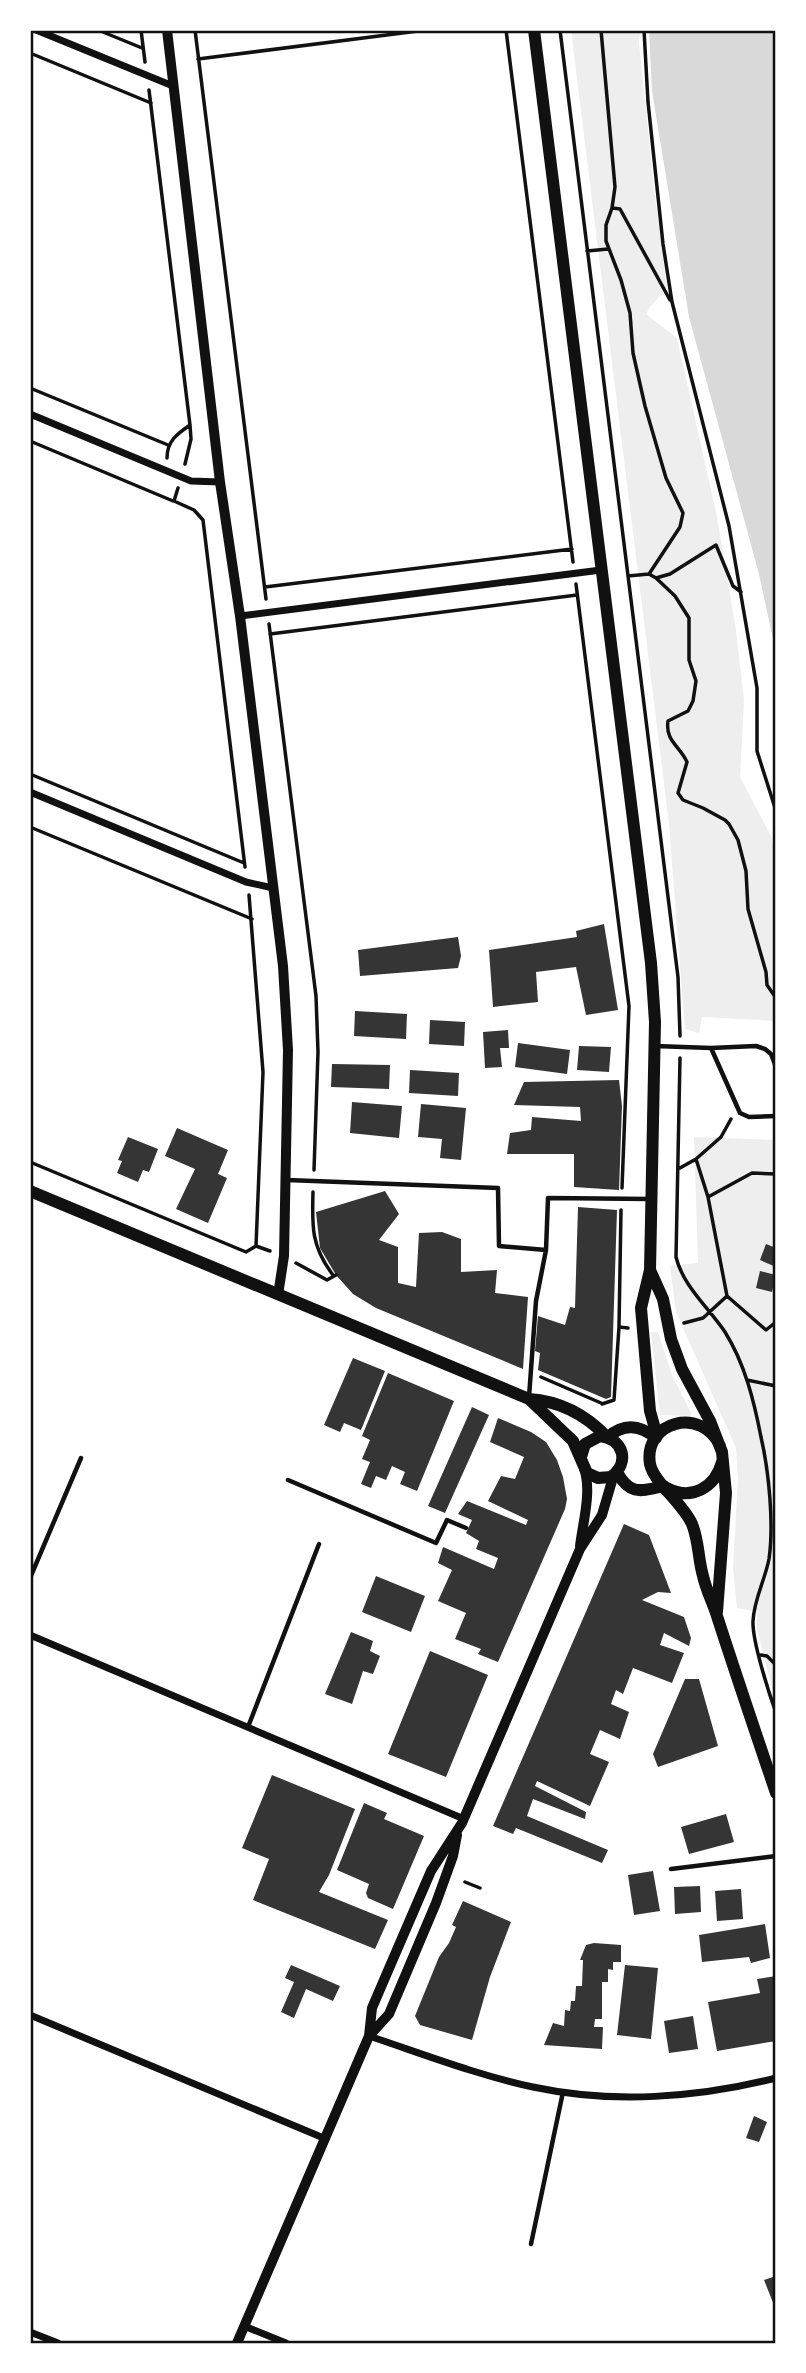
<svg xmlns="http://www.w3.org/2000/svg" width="806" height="2373" font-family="Lato,sans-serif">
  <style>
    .green { fill: #eee }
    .water { fill: #d9d9d9 }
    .building { fill: #353535 }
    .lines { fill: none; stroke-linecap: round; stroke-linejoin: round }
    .path { stroke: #111; stroke-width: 3.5 }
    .service { stroke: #111; stroke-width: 4.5 }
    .minor { stroke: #111; stroke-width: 7 }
    .tertiary { stroke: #111; stroke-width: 10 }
    .secondary { stroke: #111; stroke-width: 10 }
    .primary { stroke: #111; stroke-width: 12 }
    .neatline { fill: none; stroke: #111; stroke-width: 2.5 }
  </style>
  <rect width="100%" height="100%" fill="#fff"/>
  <!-- green -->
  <path class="green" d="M571,30H640L639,43L654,188L667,288L650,307L646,314L677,338L717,517L736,630L744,700L740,777L771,836L776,859V1021L702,1017L699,1033L685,1029L669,824Z
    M694,1137L776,1140V1702L757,1630V1612L737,1608L733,1568L738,1479L736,1448L676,1312L670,1266L698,1263Z
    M651,1332H658L672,1375L691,1413L690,1416L660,1415Z"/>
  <!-- water -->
  <path class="water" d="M649,30H776V653L759,574L689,317L652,91Z"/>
  <!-- building -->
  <path class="building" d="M604,924L618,1010L586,1015L576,967L536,972L538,1002L493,1007L489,950L577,937L576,931Z
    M458,937L461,956L458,968L360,976L358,950Z
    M355,1011L407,1014L406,1039L354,1036Z
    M430,1020L465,1022L464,1046L429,1044Z
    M508,1030L509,1048H500L502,1067L485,1068L483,1032Z
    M518,1043L570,1050L567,1074L515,1067Z
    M579,1046L611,1047L609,1072L577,1070Z
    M332,1064L390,1065L389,1089L331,1087Z
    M410,1070L459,1073L458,1096L409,1093Z
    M619,1080L622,1106L619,1190L574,1187V1154H507L510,1133L531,1130L532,1117L581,1121L580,1107L514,1105L524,1082Z
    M352,1102L402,1106L399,1138L350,1133Z
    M421,1104L466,1108L461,1160L440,1158L442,1139L418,1137Z
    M177,1128L228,1150L218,1174L227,1178L208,1223L176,1209L195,1169L165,1156Z
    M128,1137L158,1149L149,1172L143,1170L138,1182L117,1173L122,1161L118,1160Z
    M385,1191L399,1214L379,1240L398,1247V1283L416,1287L419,1233L442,1232L461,1239V1272L497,1270L495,1293L528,1297L523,1369L376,1308L353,1294L336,1275L320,1248L316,1212Z
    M578,1207L617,1210L611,1397L606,1399L538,1370L540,1353L535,1351L538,1316L565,1325L570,1307L575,1308Z
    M766,1244L776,1248V1267L760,1260Z
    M760,1271L776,1275L772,1292L756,1288Z
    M353,1358L385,1371L361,1430L344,1423L340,1432L324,1425Z
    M388,1373L454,1401L417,1491L400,1484L405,1472L392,1466L386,1480L376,1476L371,1488L361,1484L370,1462L362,1459L370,1440L362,1436Z
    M472,1407L489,1415L445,1513L428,1506Z
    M498,1418L531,1432L546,1442L557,1460L563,1477L567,1499L565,1509L498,1662L478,1654L481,1649L455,1639L466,1613L438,1601L452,1570L438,1563L443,1547L494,1569L498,1558L476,1549L479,1541L466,1533L472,1520L458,1514L467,1501L526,1525L528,1520L488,1501L501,1476L515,1479L524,1457L490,1442Z
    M624,1524L649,1535L671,1593L658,1592L642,1600L684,1617L691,1638L689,1646L664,1633L660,1645L684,1653L672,1683L633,1668L623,1694L616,1690L611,1704L629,1712L620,1739L600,1730L590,1754L609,1762L590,1806L537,1781L535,1786L586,1812L585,1819L533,1799L527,1816L608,1850L602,1863L516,1828L513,1834L493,1826Z
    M376,1576L425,1596L411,1632L362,1612Z
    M351,1632L373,1641L370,1651L380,1656L373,1674L363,1671L352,1704L325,1694Z
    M430,1651L488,1675L446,1777L388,1754Z
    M685,1679H699L718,1746L658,1767L653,1754Z
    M272,1775L355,1809L329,1875L319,1892L388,1920L375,1949L253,1900L269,1859L242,1848Z
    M364,1803L387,1813L384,1819L424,1836L393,1909L368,1898L366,1893L369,1884L337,1870Z
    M726,1814L734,1842L689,1854L681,1827Z
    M653,1871L660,1911L634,1915L628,1875Z
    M700,1886L701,1912L675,1914L674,1887Z
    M741,1889L743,1919L717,1921L715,1891Z
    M463,1901L511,1922L490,1977L472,2040L420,2025L415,2016L439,1957L449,1943L456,1927L452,1925Z
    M765,1924L770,1958L751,1963L749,1957L702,1962L699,1935Z
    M594,1943L621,1945V1962H613V1970L608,1969V1982H602V2019H595L594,2027H603L602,2049L544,2045L553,2023L564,2026L565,2010L570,2011L571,2001H575L576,1986H582L583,1960H580L586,1945Z
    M291,1965L340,1986L333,2001L306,1989L294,2018L281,2012L294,1982L285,1978Z
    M625,1965L658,1968L651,2039L617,2035Z
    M776,1976V2041L717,2051L708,2002L760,1993L757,1979Z
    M693,2016L698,2049L669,2053L664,2021Z
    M754,2116L767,2122L759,2142L746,2138Z
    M776,2276V2310L764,2280Z"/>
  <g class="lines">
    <!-- path -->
    <path class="path" d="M98,30L142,48
      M141,30L145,62
      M195,30L266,599
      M506,30L573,562
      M560,30L678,977L680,1036
      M601,30L615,187L612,208L606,225V241L621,280L630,313L633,353L645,406L666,478L683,513L680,527L649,574
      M644,30L648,102L663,244L672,302L729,526L757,688V751L776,811
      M30,53L151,103
      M198,59L426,30
      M149,90L190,425L191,439L185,464
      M613,208L620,209L670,300
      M587,251L608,249
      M30,388L168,445
      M30,441L173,501
      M167,458C167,441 177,434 190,425
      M178,488L174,501L194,510L203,520L245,867
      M628,576L649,574L656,578L675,596L689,618V660L696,681L693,701L688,711L668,721C665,741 680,746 687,762L678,793L683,800L703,808L725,820L729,824L738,840L746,871L748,909L766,972L767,985L776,998
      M656,578L670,574L716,545L733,586L741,592
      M576,584L629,1006L622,1188
      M265,587L572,549
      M269,624L316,996L318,1052L314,1170
      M270,634L577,595
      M30,774L244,863
      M30,827L252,919
      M249,895L263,1072L256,1246
      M680,1058L676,1257C683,1286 708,1307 725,1332C745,1364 754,1401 761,1437C769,1472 774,1524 769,1559C765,1580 754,1599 753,1621C752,1641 769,1693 776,1713
      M30,1162L246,1252L256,1246L270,1251
      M680,1168L696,1159
      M313,1192C312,1226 311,1246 333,1275
      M708,1197L752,1173L776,1174
      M296,1263L327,1280L336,1275
      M727,1296L766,1330L776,1322
      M684,1323L703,1318L727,1296L708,1197L696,1159L721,1137L731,1119
      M619,1327L621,1210
      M541,1377L601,1403
      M747,1380L776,1386
      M602,1404L614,1400L619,1327L628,1328
      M761,1655L767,1656L776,1665
      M465,1882L480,1888"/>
    <!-- service -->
    <path class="service" d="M655,1046L711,1048L756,1046L765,1049L771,1054L776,1067
      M711,1048L740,1113L749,1117L776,1116
      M287,1180L498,1188L499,1246L546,1250
      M529,1397L536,1301L546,1250L548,1198L650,1199
      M288,1480L436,1543L447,1520L466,1528
      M30,1578L81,1458
      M248,1727L319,1544
      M671,1869L776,1856
      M531,2244L563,2092"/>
    <!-- minor -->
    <path class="minor" d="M36,30L173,86
      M30,414L191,481L220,482
      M240,616L601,570
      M30,792L246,882L273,888
      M30,1635L464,1819
      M30,2015L326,2139
      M369,2036C423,2054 477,2075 533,2087C612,2104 698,2098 776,2078
      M244,2326L286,2343
      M30,2332L58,2343"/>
    <!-- tertiary -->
    <path class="tertiary" d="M167,30L220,482L240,616L283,966L288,1050L284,1256L278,1295"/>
    <!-- secondary -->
    <path class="secondary" d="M580,1546C583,1522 592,1491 584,1468
      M369,2036L389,2014L436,1903L453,1856L457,1835
      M237,2343L369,2036L372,2008L387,1973L431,1871L462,1823L580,1549L602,1515L614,1474"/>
    <!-- primary -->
    <path class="primary" d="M534,30L651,963L655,1022L650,1270L641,1308L650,1411L657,1436
      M30,1191L529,1399L573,1441L587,1473L598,1478L611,1477C630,1463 624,1439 600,1436L585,1444L581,1457
      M650,1270L663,1299L671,1339L682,1369L710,1421L722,1452L726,1493L717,1612
      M529,1399C559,1401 586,1415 607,1437
      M608,1437C624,1423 640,1425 656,1438
      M720,1446C702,1406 643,1421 650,1464C654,1483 682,1502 692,1524C699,1541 698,1559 703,1576C706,1590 713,1603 717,1616C736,1675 756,1734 776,1793
      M617,1472C630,1496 641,1491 664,1486
      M667,1488C691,1501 715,1488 722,1462"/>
  </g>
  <!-- border -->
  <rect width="806" height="2373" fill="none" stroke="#ffffff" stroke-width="63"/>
  <rect x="32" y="32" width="742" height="2310" class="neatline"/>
</svg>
